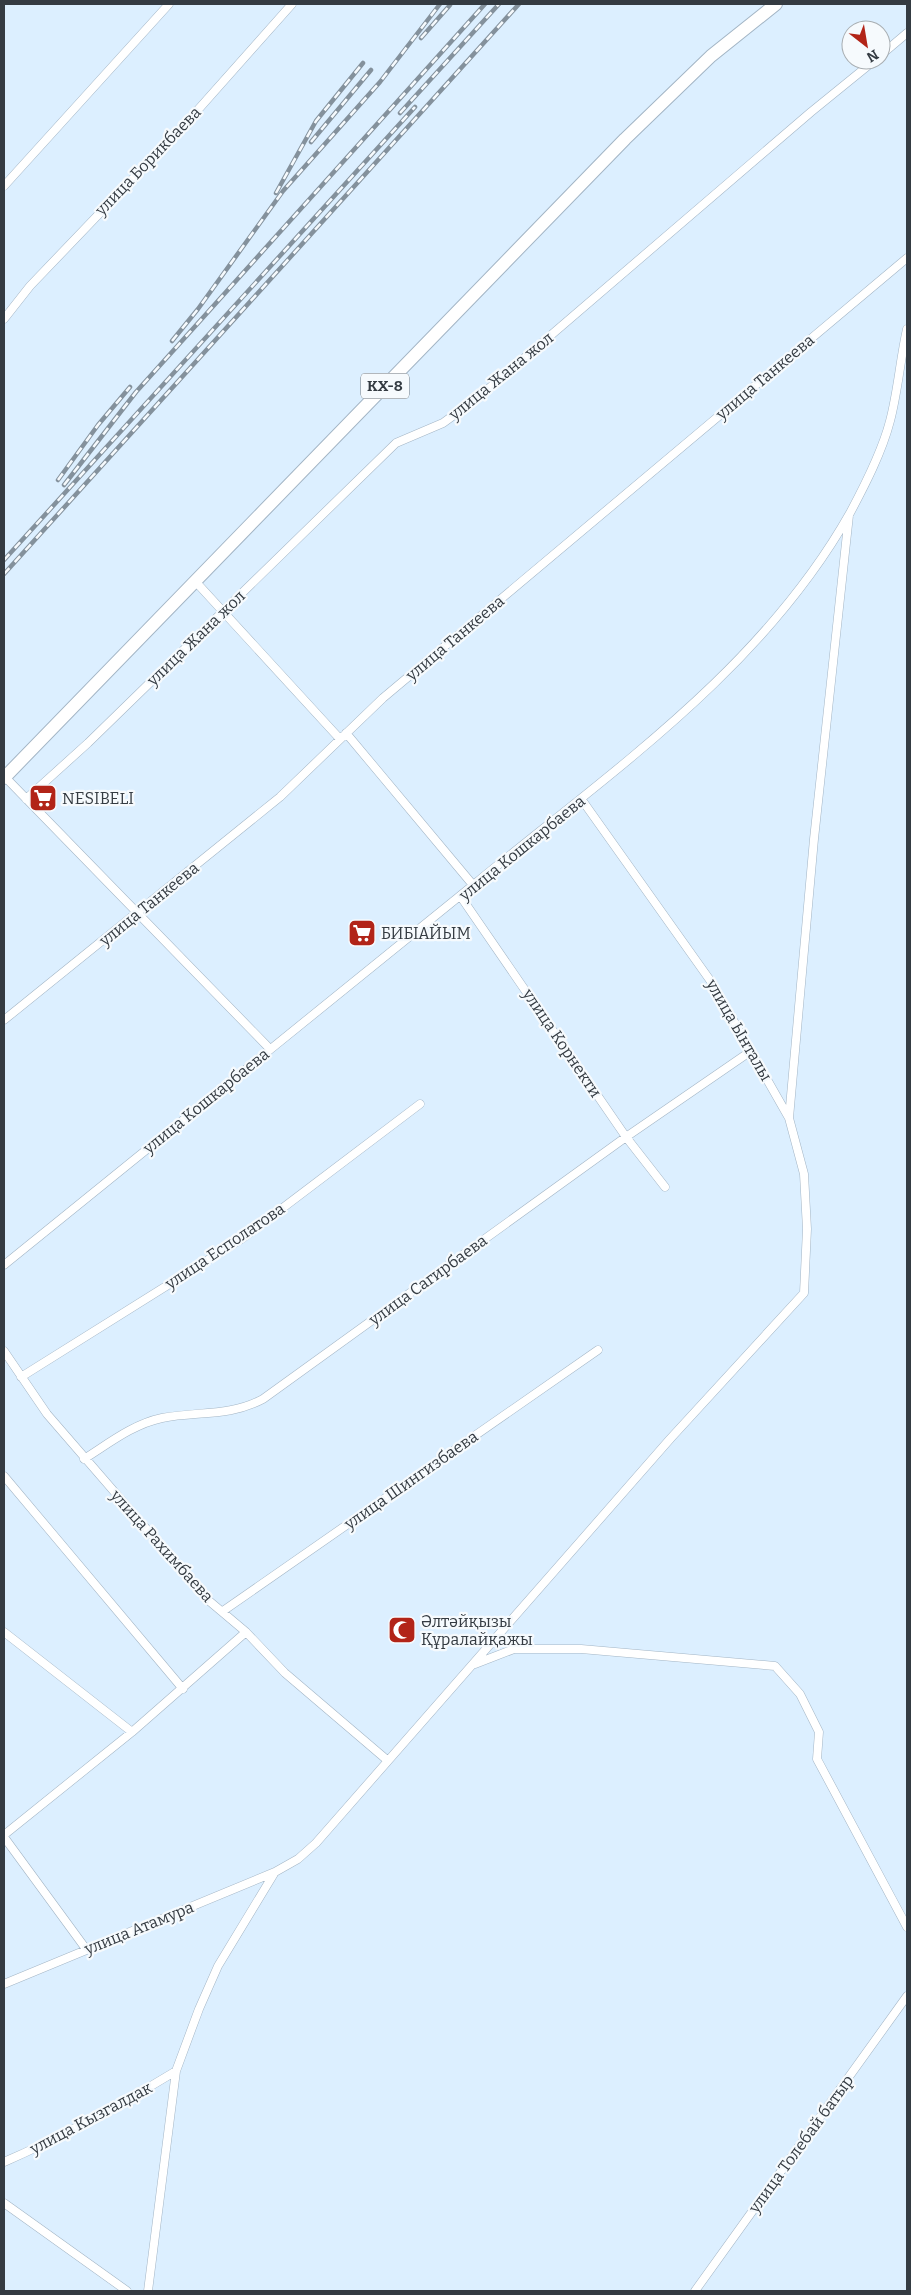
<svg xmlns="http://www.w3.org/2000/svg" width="911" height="2295" font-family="Bitter,serif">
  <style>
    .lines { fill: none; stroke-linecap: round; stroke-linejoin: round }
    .minor-casing { stroke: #a3b5c5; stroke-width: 9 }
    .primary-casing { stroke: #a3b5c5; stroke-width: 14 }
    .minor { stroke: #fff; stroke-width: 8 }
    .primary { stroke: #fff; stroke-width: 12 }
    .rail-casing { stroke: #84919c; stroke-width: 4.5 }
    .rail { stroke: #f6fafd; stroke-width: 2.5; stroke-dasharray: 8; stroke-linecap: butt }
    .labels { text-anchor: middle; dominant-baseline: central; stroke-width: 4.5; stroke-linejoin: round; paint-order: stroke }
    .shield { fill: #f6fafd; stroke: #6e747a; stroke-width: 1 }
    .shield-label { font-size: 15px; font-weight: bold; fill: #343b42 }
    .street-label { font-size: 16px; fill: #343b42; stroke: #f6fafd }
    .poi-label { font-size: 16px; fill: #343b42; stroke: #f6fafd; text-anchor: start }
  </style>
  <rect width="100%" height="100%" fill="#dcefff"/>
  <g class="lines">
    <defs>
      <path id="minor" d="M881,55L907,33
        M4,186L169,4
        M4,319L30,286L188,121L292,4
        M195,581L340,739
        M346,733L473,885
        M5,777L270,1049
        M26,799L88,743L396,443L443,423L480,396L811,112L875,60
        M461,897L626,1137L665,1187
        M4,1020L280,797L383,698L907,258
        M789,1118L814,839L849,515
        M4,1265C161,1137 320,1010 477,882C612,771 762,669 850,513C865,485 882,452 890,421C898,391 900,360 907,329
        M4,1351L47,1414L208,1600L246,1632L285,1673L387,1760
        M21,1377L243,1238L420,1104
        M84,1459C108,1444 133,1424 162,1418C198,1411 229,1417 263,1399L626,1137L751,1051
        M4,1476L183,1689
        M223,1611L598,1350
        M4,1632L132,1732
        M475,1664L514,1649H581L775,1666L800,1694L819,1732L817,1759L907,1927
        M4,1835L132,1732L246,1632
        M4,1837L86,1949
        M4,1984L275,1872
        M4,2162C64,2136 120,2105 176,2071
        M4,2203L127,2291
        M148,2291L176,2071L199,2009L218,1966L275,1872L298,1859L316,1843L670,1439L804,1293L807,1229L804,1174L789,1118L712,983L582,800
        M695,2291L907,1996"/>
      <path id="primary" d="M4,778L625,139L711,56L776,4"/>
    </defs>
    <!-- minor casing -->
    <use href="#minor" class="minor-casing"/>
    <!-- primary casing -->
    <use href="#primary" class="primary-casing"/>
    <!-- minor -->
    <use href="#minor" class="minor"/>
    <!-- primary -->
    <use href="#primary" class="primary"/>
    <defs>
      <path id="rail" d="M421,38L450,5
        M400,113L499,4
        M311,142L371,70
        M276,193L316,121L363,63
        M172,341L198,309L283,191L380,82L440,4
        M58,480L98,425L130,387
        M64,485L136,392L485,4
        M4,560L415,107
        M4,574L519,4"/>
    </defs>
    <!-- rail casing -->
    <use href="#rail" class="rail-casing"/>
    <!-- rail -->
    <use href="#rail" class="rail"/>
  </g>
  <!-- icons -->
  <defs>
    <symbol id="supermarket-square" viewBox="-11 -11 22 22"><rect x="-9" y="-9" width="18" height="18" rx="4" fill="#b22418" stroke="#f6fafd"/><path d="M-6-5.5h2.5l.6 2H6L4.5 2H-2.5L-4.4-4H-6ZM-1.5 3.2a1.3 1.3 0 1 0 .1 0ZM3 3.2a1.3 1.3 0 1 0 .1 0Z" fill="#fff"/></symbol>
    <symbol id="mosque-square" viewBox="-11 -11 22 22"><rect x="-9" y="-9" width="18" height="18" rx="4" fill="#b22418" stroke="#f6fafd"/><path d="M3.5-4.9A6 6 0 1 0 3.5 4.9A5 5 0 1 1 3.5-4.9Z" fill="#fff"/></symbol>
  </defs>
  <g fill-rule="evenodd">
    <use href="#supermarket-square" x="27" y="782" width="32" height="32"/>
    <use href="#supermarket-square" x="346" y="917" width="32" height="32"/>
    <use href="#mosque-square" x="386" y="1614" width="32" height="32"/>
  </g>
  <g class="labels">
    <!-- shield labels -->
    <rect class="shield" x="361" y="373.5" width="48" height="25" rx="4"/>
    <g class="shield-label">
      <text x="385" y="386">КХ-8</text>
    </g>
    <!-- street labels -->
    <g class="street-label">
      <text transform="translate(148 161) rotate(-46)">улица Борикбаева</text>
      <text transform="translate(501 376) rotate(-39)">улица Жана жол</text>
      <text transform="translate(765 377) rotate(-40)">улица Танкеева</text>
      <text transform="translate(196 638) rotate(-44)">улица Жана жол</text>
      <text transform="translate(455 638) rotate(-40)">улица Танкеева</text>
      <text transform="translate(522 848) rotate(-39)">улица Кошкарбаева</text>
      <text transform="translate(149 904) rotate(-39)">улица Танкеева</text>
      <text transform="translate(739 1030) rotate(60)">улица Ынталы</text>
      <text transform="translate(562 1043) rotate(56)">улица Корнекти</text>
      <text transform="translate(206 1101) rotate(-39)">улица Кошкарбаева</text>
      <text transform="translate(225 1246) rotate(-34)">улица Есполатова</text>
      <text transform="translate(428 1280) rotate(-36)">улица Сагирбаева</text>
      <text transform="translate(411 1480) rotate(-35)">улица Шингизбаева</text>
      <text transform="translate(162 1546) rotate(48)">улица Рахимбаева</text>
      <text transform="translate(139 1928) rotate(-22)">улица Атамура</text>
      <text transform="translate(91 2118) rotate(-28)">улица Кызгалдак</text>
      <text transform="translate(801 2144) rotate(-54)">улица Толебай батыр</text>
    </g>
    <!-- poi labels -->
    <g class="poi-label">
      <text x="62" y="798">NESIBELI</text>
      <text x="381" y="933">БИБІАЙЫМ</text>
      <text x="421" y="1621">Әлтәйқызы<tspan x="421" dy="18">Құралайқажы</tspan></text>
    </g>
  </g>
  <!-- border -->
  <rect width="911" height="2295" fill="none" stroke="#343b42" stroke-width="10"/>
  <!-- north arrow -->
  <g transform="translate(866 45) rotate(149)"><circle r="24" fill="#f6fafd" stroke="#a8aeb2"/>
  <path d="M0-4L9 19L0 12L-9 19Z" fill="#b22418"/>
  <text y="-8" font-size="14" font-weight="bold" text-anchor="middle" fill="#343b42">N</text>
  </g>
</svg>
